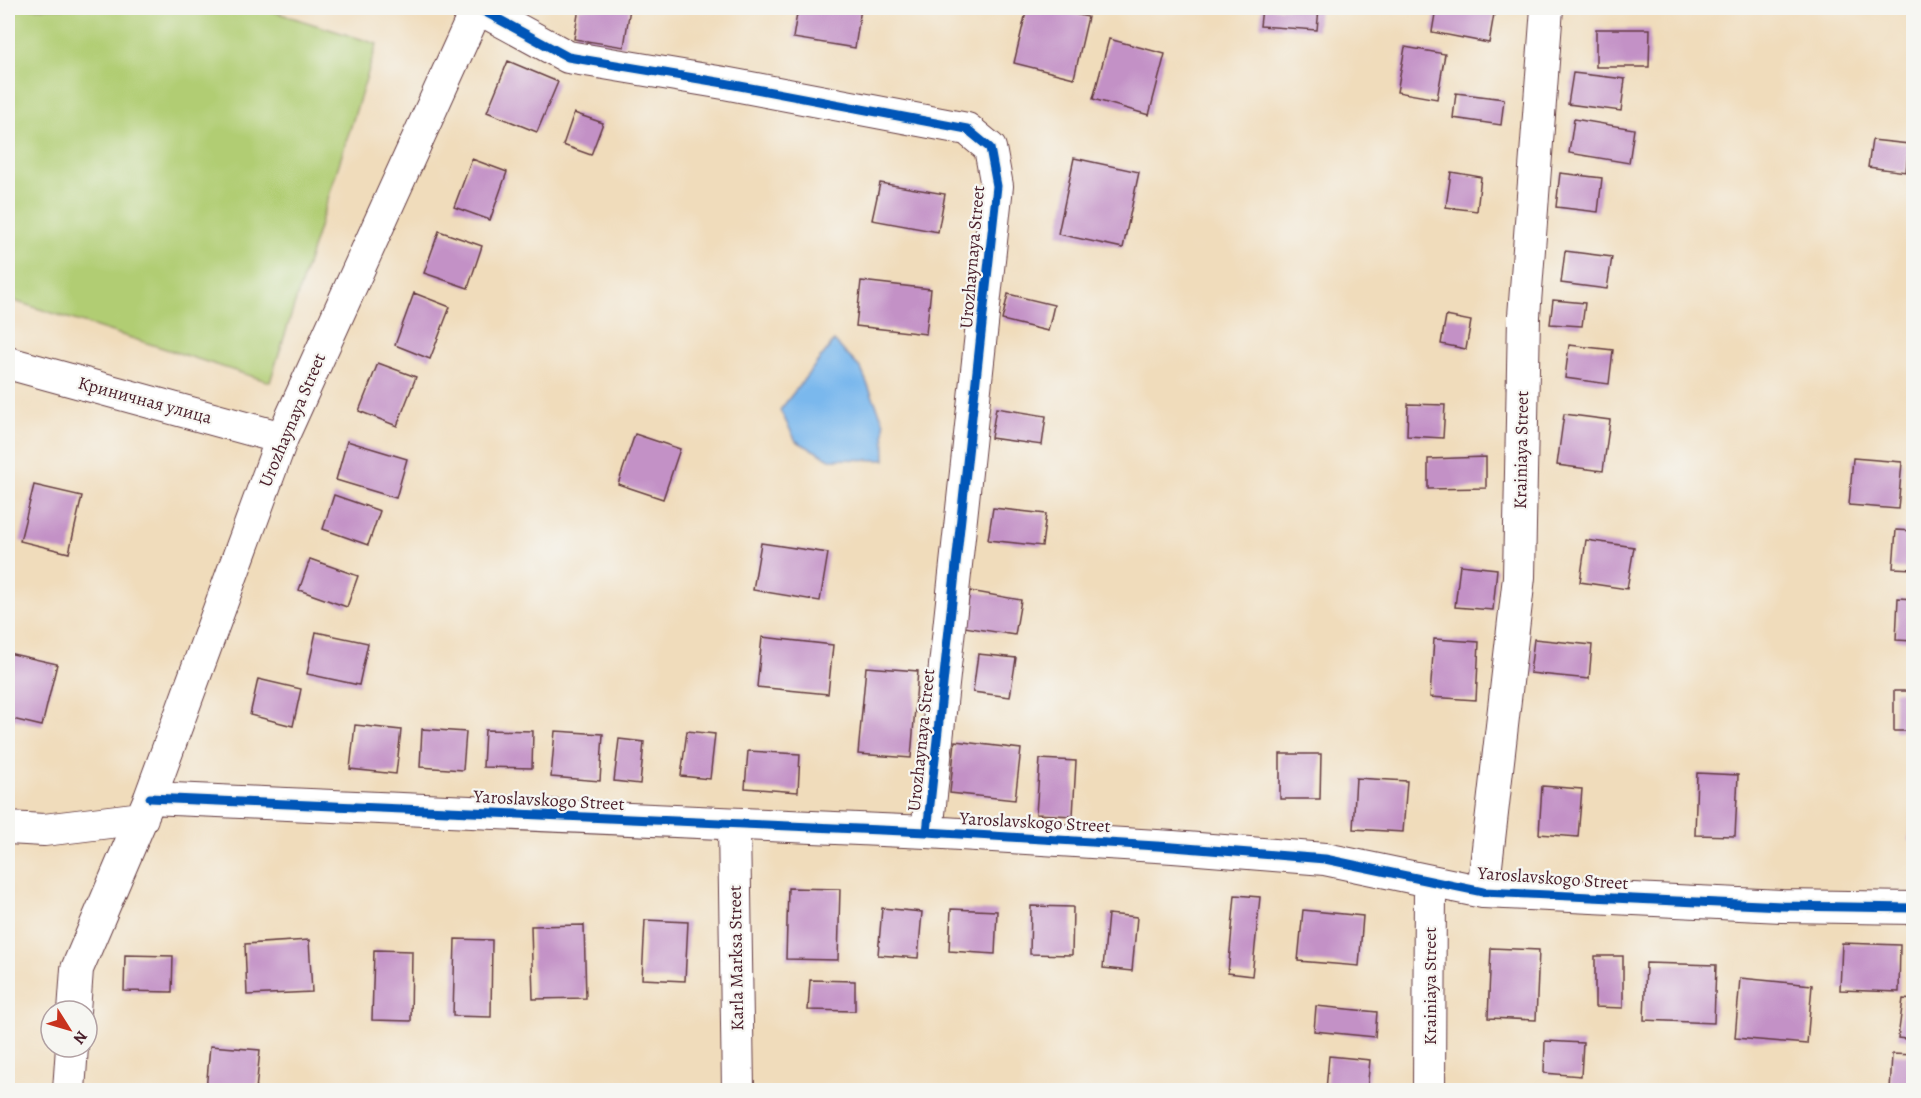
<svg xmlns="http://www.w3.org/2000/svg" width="1921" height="1098" font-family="Alegreya,serif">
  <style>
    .green { fill: #b1cd73; stroke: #7e764f; stroke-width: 1.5 }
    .water { fill: #7ab8ed; stroke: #626c8c; stroke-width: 1.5 }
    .building { fill: #c391c6 }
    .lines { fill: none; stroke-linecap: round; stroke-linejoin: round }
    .minor-casing { stroke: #633b41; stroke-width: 34 }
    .minor { stroke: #fff; stroke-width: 32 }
    .cycleway-casing { stroke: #f6f6f2; stroke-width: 13 }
    .cycleway { stroke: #0057b8; stroke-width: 9 }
    .labels { text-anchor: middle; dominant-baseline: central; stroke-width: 4.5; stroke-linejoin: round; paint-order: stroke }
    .street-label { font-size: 18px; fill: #4a1f2b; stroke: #f6f6f2 }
  </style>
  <rect width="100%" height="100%" fill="#f6f6f2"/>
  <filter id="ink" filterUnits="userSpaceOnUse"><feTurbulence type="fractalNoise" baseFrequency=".0167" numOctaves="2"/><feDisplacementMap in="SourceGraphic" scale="12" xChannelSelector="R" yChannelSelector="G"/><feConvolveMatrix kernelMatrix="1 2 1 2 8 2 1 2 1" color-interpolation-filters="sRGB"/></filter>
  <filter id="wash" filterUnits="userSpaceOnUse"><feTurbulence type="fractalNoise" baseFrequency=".008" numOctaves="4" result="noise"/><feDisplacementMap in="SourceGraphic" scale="24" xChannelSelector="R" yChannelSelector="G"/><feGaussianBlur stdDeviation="1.35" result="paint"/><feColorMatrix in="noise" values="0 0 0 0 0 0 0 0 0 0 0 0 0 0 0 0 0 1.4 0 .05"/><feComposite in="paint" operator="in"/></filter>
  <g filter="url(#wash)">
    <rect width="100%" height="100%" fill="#f0dcbb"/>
    <!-- green -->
    <path class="green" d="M8,8H262L377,44L270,382L8,299Z"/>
    <!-- water -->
    <path class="water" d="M834,341L861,369L884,423L885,460L830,459L796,441L780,410Z"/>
    <g id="blocks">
      <!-- building -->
      <path class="building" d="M579,8H630L624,47L574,39Z
        M798,8H861L855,48L793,38Z
        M1027,8H1047L1088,17L1074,78L1014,63Z
        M1262,8H1319L1317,30L1260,26Z
        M1436,8H1495L1489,43L1432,32Z
        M1596,29H1650L1649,67H1596Z
        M1109,39L1165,54L1149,115L1093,99Z
        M1405,47L1445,54L1437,99L1397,92Z
        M508,61L558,82L537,132L487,112Z
        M1573,73L1625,79L1621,111L1568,104Z
        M1456,93L1504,99L1501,125L1453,118Z
        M574,113L603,123L591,155L563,145Z
        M1574,119L1634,129L1629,163L1569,153Z
        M1872,140L1909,144L1906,172L1868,167Z
        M1074,158L1139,172L1123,248L1058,234Z
        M472,159L507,172L490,220L454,207Z
        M1451,172L1481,177L1477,211L1446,207Z
        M1560,173L1602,178L1598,212L1556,207Z
        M880,183L945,194L938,232L872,220Z
        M439,231L482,246L468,288L424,273Z
        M1565,251L1612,257L1607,289L1561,283Z
        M861,281L931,289L926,334L856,326Z
        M414,293L450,307L430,359L395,345Z
        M1008,294L1054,305L1048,331L1002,320Z
        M1553,300L1585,303L1582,326L1550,324Z
        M1446,316L1471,321L1466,349L1441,344Z
        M1569,345L1613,350L1609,384L1565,378Z
        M378,363L416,377L397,426L359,411Z
        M1408,404L1445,405L1443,438L1407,436Z
        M996,408L1046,416L1042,445L991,438Z
        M1564,414L1610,420L1603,471L1557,465Z
        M635,434L680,449L663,499L618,484Z
        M347,441L407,459L396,498L336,480Z
        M1486,457V488L1428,489V459Z
        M1853,458L1902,462L1898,509L1849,505Z
        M34,485L82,496L69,553L20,541Z
        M334,495L380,511L368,545L323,529Z
        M993,508L1046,514L1042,546L988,540Z
        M1896,530L1914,531V569L1893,568Z
        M1586,540L1634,547L1627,589L1580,582Z
        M761,543L828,553L820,601L753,590Z
        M310,559L358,576L347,607L299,590Z
        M1460,565L1497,569L1493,610L1455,607Z
        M970,591L1021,600L1015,635L964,627Z
        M1898,598L1914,599V641L1896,640Z
        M316,632L368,643L359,685L307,674Z
        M762,637L833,645L828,694L757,687Z
        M1434,639L1479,642L1476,700L1430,697Z
        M1534,639L1592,645L1589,679L1530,673Z
        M8,653L57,664L42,726L8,718Z
        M978,654L1016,658L1010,697L973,692Z
        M866,667L918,671L911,758L858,754Z
        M258,679L301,689L293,726L250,715Z
        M1894,691H1914V731H1894Z
        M355,725L401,730L396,774L350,769Z
        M422,729L466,732L463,770L420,767Z
        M485,730L533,731L532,768L483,767Z
        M555,731L603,734L600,781L551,777Z
        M687,731L715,734L710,779L681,776Z
        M619,739L644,742L640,784L614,781Z
        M955,741L1021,749L1015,800L950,793Z
        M748,751L800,754L798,792L745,788Z
        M1280,754H1321L1320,799H1280Z
        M1040,759L1076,761L1073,816L1036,814Z
        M1697,773L1738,775L1735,836L1695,835Z
        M1356,778L1407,781L1403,832L1353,829Z
        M1542,786L1582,789L1578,837L1539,834Z
        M1912,810H1914V842L1909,841Z
        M788,888L840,889L838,960L786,959Z
        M1235,895L1260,897L1252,976L1228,973Z
        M1031,906L1073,907L1072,955L1030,954Z
        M882,908L922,912L918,958L878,955Z
        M951,909L997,911L995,954L949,951Z
        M1303,910L1363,916L1359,966L1298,961Z
        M1108,914L1137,917L1132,971L1103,968Z
        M645,920L688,922L685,981L642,979Z
        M584,925L586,998L533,999L531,926Z
        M455,939L492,940L491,1017L453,1016Z
        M309,940L312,992L247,995L245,944Z
        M1842,943L1900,945L1899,992L1840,990Z
        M1491,948L1539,950L1536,1020L1488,1018Z
        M374,950L412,951L411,1021L372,1020Z
        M125,955L173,956L172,992L124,991Z
        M1595,956H1623V1008L1595,1007Z
        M1646,963L1716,965L1714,1023L1644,1020Z
        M1740,978L1812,985L1807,1044L1735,1038Z
        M810,980L855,981V1011L808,1010Z
        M1903,999L1914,1000V1040L1898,1038Z
        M1316,1006L1377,1012L1375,1037L1314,1031Z
        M1545,1041L1583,1043L1581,1076L1544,1073Z
        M210,1046L260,1050L256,1090H206Z
        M1892,1054L1914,1055V1090H1890Z
        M1329,1056L1370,1060L1367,1090H1326Z"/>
    </g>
  </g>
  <g filter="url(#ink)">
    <use href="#blocks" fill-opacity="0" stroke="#633b41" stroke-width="1.5"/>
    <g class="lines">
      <defs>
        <path id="minor" d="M478,8L568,57L724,83L967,129L990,148L997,186L927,832
          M8,363L282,438
          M150,798L927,832L1173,847L1325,859L1483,892L1782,906L1914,908
          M734,825L738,1090
          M8,828L44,830L142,818
          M1483,892L1519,577L1524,316L1547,8
          M74,1011L77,969L150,798L282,438L477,8
          M69,1090L72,1047
          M1429,1090L1430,881"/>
      </defs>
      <!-- minor casing -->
      <use href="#minor" class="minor-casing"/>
      <!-- minor -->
      <use href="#minor" class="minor"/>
      <defs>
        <path id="cycleway" d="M478,8L568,57L724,83L967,129L990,148L997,186L927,832
          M150,798L927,832L1173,847L1325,859L1483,892L1782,906L1914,908"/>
      </defs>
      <!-- cycleway casing -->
      <use href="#cycleway" class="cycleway-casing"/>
      <!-- cycleway -->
      <use href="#cycleway" class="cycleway"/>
    </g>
  </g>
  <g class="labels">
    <!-- street labels -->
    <g class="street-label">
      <text transform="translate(972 257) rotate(-85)">Urozhaynaya Street</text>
      <text transform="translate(145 400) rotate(15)">Криничная улица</text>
      <text transform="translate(292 420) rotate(-67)">Urozhaynaya Street</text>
      <text transform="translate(1521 450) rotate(-89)">Krainiaya Street</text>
      <text transform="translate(921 740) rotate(-84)">Urozhaynaya Street</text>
      <text transform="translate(549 800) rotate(3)">Yaroslavskogo Street</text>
      <text transform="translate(1035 822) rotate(3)">Yaroslavskogo Street</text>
      <text transform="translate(1553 878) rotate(4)">Yaroslavskogo Street</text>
      <text transform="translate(736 958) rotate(-91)">Karla Marksa Street</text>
      <text transform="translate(1430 986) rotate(-90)">Krainiaya Street</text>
    </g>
  </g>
  <!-- margin -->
  <rect width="1921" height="1098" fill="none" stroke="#f6f6f2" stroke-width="30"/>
  <!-- north arrow -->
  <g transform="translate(69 1029) rotate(127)"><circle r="28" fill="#f6f6f2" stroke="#b1a0a2" stroke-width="1.5"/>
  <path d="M0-4.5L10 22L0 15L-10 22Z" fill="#c8321e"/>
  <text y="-9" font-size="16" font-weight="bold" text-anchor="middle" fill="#4a1f2b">N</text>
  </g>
</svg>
